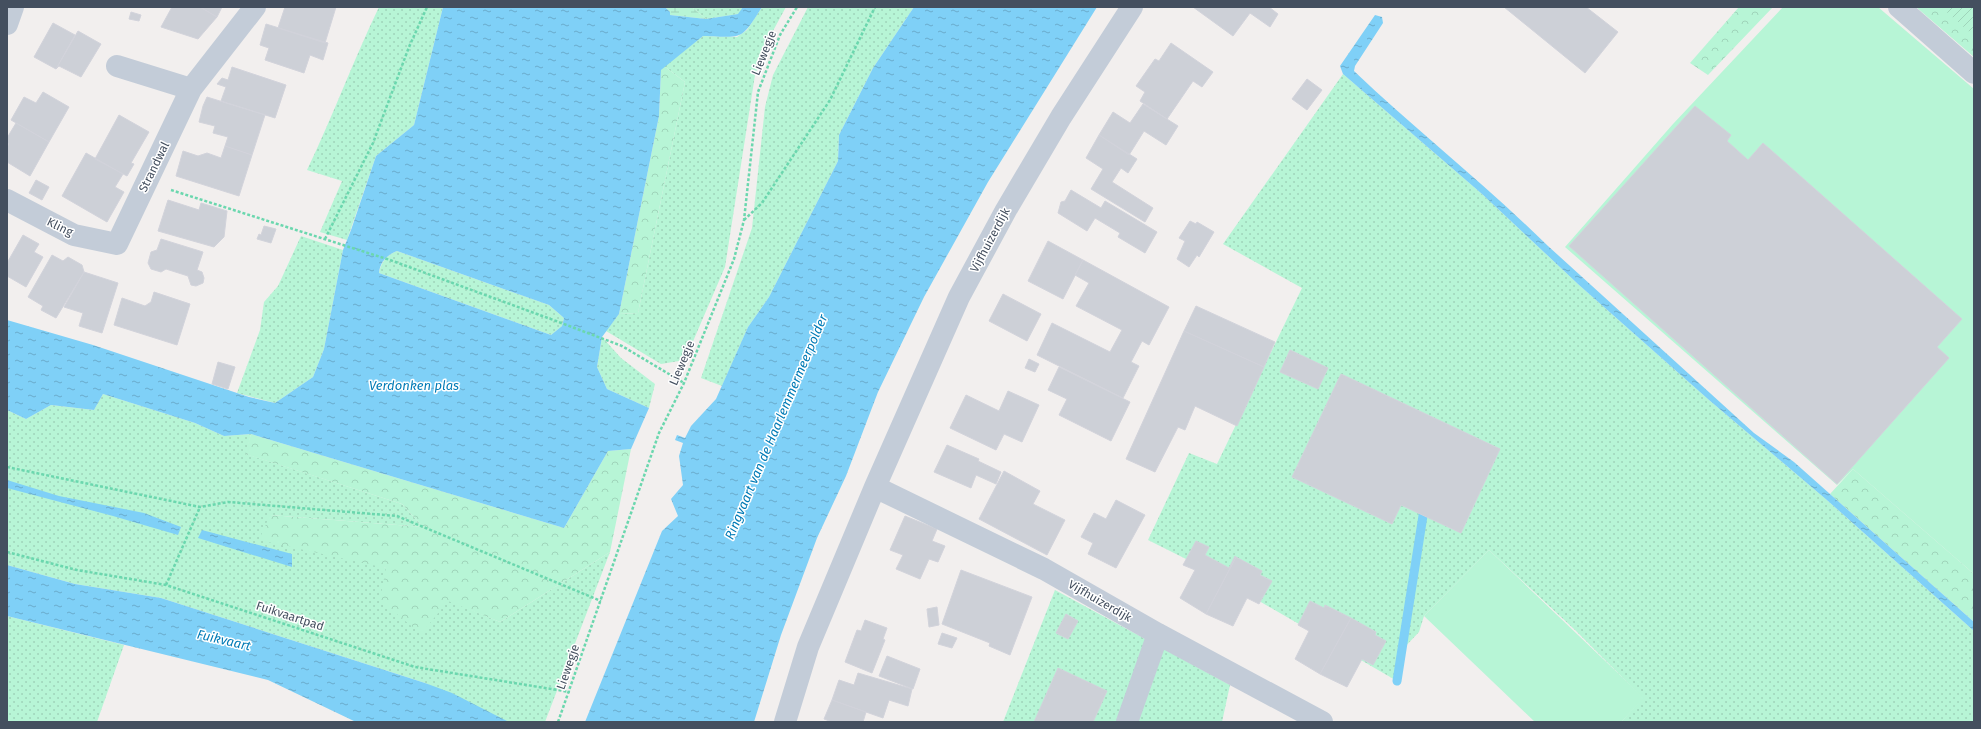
<svg xmlns="http://www.w3.org/2000/svg" width="1981" height="729" font-family="'Fira Sans',sans-serif">
  <style>
    .grass { fill: url(#grass-dots) }
    .forest { fill: url(#forest-crowns) }
    .wetland { fill: url(#wetland-marsh) }
    .garden { fill: url(#garden-furrows) }
    .pitch { fill: #b7f5d6 }
    .water { fill: url(#water-ripples); fill-rule: evenodd }
    .lines { fill: none; stroke-linecap: round; stroke-linejoin: round }
    .stream { stroke: #7fd0f7; stroke-width: 9 }
    .building { fill: #cdd0d7; stroke: #d2d3db }
    .path { stroke: #6bd7ae; stroke-width: 2.5; stroke-dasharray: 3 2; stroke-linecap: butt }
    .minor { stroke: #c3ccd8; stroke-width: 22 }
    .labels { text-anchor: middle; dominant-baseline: central; stroke-width: 3; stroke-linejoin: round; paint-order: stroke }
    .street-label { font-size: 12px; fill: #444f5f; stroke: #fff }
    .water-label { font-size: 13px; font-style: italic; fill: #007bb6; stroke: #fff }
  </style>
  <defs>
    <pattern id="grass-dots" width="8" height="8" patternUnits="userSpaceOnUse"><rect width="8" height="8" fill="#b7f5d6"/><path d="M2 2h.1M6 6h.1" fill="none" stroke="#9fd4ba" stroke-width="1.8" stroke-linecap="round"/></pattern>
    <pattern id="forest-crowns" width="20" height="18" patternUnits="userSpaceOnUse"><rect width="20" height="18" fill="#b7f5d6"/><path d="M2 6a3 3 0 1 1 6 0M12 15a3 3 0 1 1 6 0" fill="none" stroke="#9fd4ba"/></pattern>
    <pattern id="wetland-marsh" width="20" height="14" patternUnits="userSpaceOnUse"><rect width="20" height="14" fill="#b7f5d6"/><path d="M1 5h8M5 5V1M11 12h8M15 12V8" fill="none" stroke="#9fd4ba"/></pattern>
    <pattern id="garden-furrows" width="10" height="10" patternUnits="userSpaceOnUse"><rect width="10" height="10" fill="#b7f5d6"/><path d="M-1 1l2-2M0 10L10 0M9 11l2-2" fill="none" stroke="#9fd4ba"/></pattern>
    <pattern id="water-ripples" width="26" height="14" patternUnits="userSpaceOnUse"><rect width="26" height="14" fill="#7fd0f7"/><path d="M2 4q2-2 4 0t4 0M15 11q2-2 4 0t4 0" fill="none" stroke="#6aabcb"/></pattern>
  </defs>
  <rect width="100%" height="100%" fill="#f2efee"/>
  <!-- grass -->
  <path class="grass" d="M379,7H443L414,125L376,156L347,240L320,232L342,181L307,170C333,116 353,61 379,7Z
    M692,7H743L739,14L706,19Z
    M762,7H786L768,40L755,75L725,267L685,360L661,364L606,331L619,314L638,313L685,82L664,66L703,36L737,37L747,30Z
    M808,7H914L873,68L839,135L838,161L769,297L748,327L722,386L701,378L752,228L765,107L773,75Z
    M1343,74L1482,194L1579,285L1709,400L1828,501L1974,631V722H1621L1643,698L1575,630L1489,550L1424,616L1419,632L1402,650L1397,681L1192,562L1148,540L1189,453L1217,464L1302,288L1223,244Z
    M301,236L343,250L324,349L313,377L275,403L237,393L260,330L264,302L278,286Z
    M397,251L549,305L564,318L562,326L551,335L379,273C381,262 387,255 397,251Z
    M602,337L621,358L655,384L649,408L607,389L597,367Z
    M103,394L195,423L224,436L251,434L246,454L402,504L423,527L270,515L386,568L448,600L500,622L610,552L545,722H505L425,683L161,598L75,584L7,565V410L26,419L51,405L94,410Z
    M1055,590L1230,685L1222,722H1003Z
    M7,616L124,645L97,722H7Z"/>
  <!-- forest -->
  <path class="forest" d="M1739,7H1773L1708,75L1690,63Z
    M1916,7H1951L1974,27V57Z
    M664,66L685,82L638,313L619,314L659,116L661,70Z
    M251,434L564,528L608,451L631,449L610,552L500,622L448,601L421,634L380,600L386,568L259,540L270,515L423,527L402,504L245,454Z
    M1853,469L1974,574V622L1830,494Z"/>
  <!-- wetland -->
  <path class="wetland" d="M665,7H692L706,19L670,15V12Z"/>
  <!-- garden -->
  <path class="garden" d="M1941,7H1974V36Z"/>
  <!-- pitch -->
  <path class="pitch" d="M1783,7H1878L1974,89V574L1853,469L1837,485L1565,247L1673,124Z
    M1489,550L1644,698L1621,722H1535L1424,616Z"/>
  <!-- water -->
  <path class="water" d="M443,7H665L670,12V15L706,19L738,14L743,7H762C740,42 743,37 703,36L661,70L659,116L619,314L602,337L597,367L607,389L649,408L631,449L608,451L564,528L251,434L224,436L195,423L103,394L94,410L51,405L26,419L7,410V320L93,345L249,397L275,403L313,377L324,349L343,250L351,230L376,156L414,125ZM397,251L549,305L564,318L562,326L551,335L379,273C380,262 387,255 397,251Z
    M914,7H1097L988,182L924,297L878,392L846,476L817,538L781,635L754,722H585L662,531L678,516L671,499L683,485L679,456L683,443L675,440L677,435L685,438L691,426L716,399L748,327L769,297L838,161L839,135L873,68Z
    M1375,15L1382,17L1383,23L1355,66L1354,71C1417,131 1486,185 1548,246L1754,433L1794,462L1974,622V631L1828,501L1709,400L1579,285L1482,194L1343,74L1340,66Z
    M7,480L59,496L144,513L181,527L178,535L113,516L7,488Z
    M202,530L292,554V567L198,538Z
    M7,565L75,584L161,598L425,683L452,693L509,722H356L268,680L7,616Z"/>
  <g class="lines">
    <!-- stream -->
    <path class="stream" d="M1397,681L1425,503"/>
  </g>
  <!-- building -->
  <path class="building" d="M172,7H200L217,17L198,39L161,27Z
    M200,7H222L217,17Z
    M285,7H336L325,43L278,28Z
    M1193,7H1269L1278,14L1270,27L1250,13L1233,36Z
    M1504,7H1586L1618,32L1585,73Z
    M131,12L141,15L139,21L129,19Z
    M53,23L75,35L56,69L34,57Z
    M266,24L328,43L323,60L310,55L304,73L265,60L269,48L260,45Z
    M78,31L101,44L81,77L59,66L56,69Z
    M1171,43L1213,72L1202,87L1193,81L1167,119L1140,101L1145,92L1136,86L1155,59L1159,61Z
    M232,67L286,85L275,118L221,101L226,87L217,84L222,78L228,80Z
    M1307,79L1322,90L1307,110L1292,99Z
    M43,92L69,107L49,142L11,120L24,97L36,103Z
    M207,97L265,115L252,155L225,146L228,137L213,133L215,126L199,122L203,106Z
    M1143,104L1178,126L1166,145L1144,131L1129,155L1099,135L1113,112L1130,123Z
    M1695,106L1731,135L1727,141L1748,160L1763,143L1962,319L1937,347L1949,358L1837,484L1569,246Z
    M119,115L149,132L131,163L134,164L127,176L95,159Z
    M16,123L49,142L30,176L7,162V147L9,144L7,143V138Z
    M1099,135L1137,159L1128,173L1121,168L1112,182L1153,208L1145,222L1091,189L1103,169L1086,158Z
    M225,146L252,155L239,196L176,176L183,151L198,156L207,153L221,158Z
    M86,153L123,174L115,187L124,192L107,222L62,196Z
    M36,180L49,187L42,200L29,193Z
    M1071,190L1101,208L1105,201L1157,232L1145,253L1118,237L1120,233L1095,218L1087,231L1058,213L1061,202L1065,201Z
    M168,200L199,210L201,203L227,211L224,237L214,247L158,231Z
    M1190,221L1196,224L1197,222L1214,232L1199,257L1197,255L1189,267L1177,259L1185,241L1179,238Z
    M264,226L276,229L271,243L257,239L259,234L261,235Z
    M23,235L39,244L34,252L43,257L26,287L7,276V263Z
    M161,239L203,252L197,270L202,272L204,278L203,283L196,286L191,285L188,276L166,269L161,272L151,269L148,263L151,252L157,250Z
    M1048,241L1083,260L1063,299L1028,281Z
    M52,255L63,261L68,257L82,265L84,272L56,318L41,310L43,306L28,297Z
    M1083,260L1169,307L1149,345L1142,341L1131,362L1139,366L1123,398L1037,355L1052,323L1110,352L1122,330L1076,306L1089,283L1075,275Z
    M84,272L118,283L102,333L79,326L83,313L64,307Z
    M154,292L190,304L177,345L114,325L122,298L145,306L151,302Z
    M1003,294L1041,314L1027,341L989,321Z
    M1196,306L1275,342L1264,367L1184,331Z
    M1184,331L1264,367L1237,426L1195,406L1185,430L1178,427L1155,472L1126,459Z
    M1290,350L1328,368L1318,389L1280,372Z
    M1029,359L1039,364L1035,372L1025,368Z
    M218,362L235,367L228,389L212,384Z
    M1059,367L1130,402L1111,441L1059,415L1067,399L1048,390Z
    M1341,374L1500,449L1461,533L1401,505L1392,524L1292,477Z
    M1008,391L1039,405L1022,442L1004,434L996,450L950,428L966,395L999,411Z
    M947,445L979,459L978,461L1001,472L996,484L976,475L971,488L934,472Z
    M1004,471L1040,491L1033,504L1065,520L1047,555L979,519Z
    M1116,500L1145,515L1116,568L1088,554L1093,543L1081,537L1094,513L1106,519Z
    M905,516L937,529L932,541L945,546L938,562L929,559L920,579L896,569L903,555L890,550Z
    M1196,541L1209,547L1205,555L1229,568L1235,556L1236,557L1206,614L1180,598L1195,570L1183,565Z
    M1236,557L1262,571L1260,575L1272,581L1259,604L1247,598L1233,626L1206,614Z
    M961,570L1032,597L1010,655L989,646L990,643L942,624Z
    M1310,601L1324,608L1325,605L1351,618L1320,674L1295,659L1309,631L1298,625Z
    M937,607L939,625L929,627L927,609Z
    M1066,614L1078,621L1068,639L1056,633Z
    M1351,618L1376,632L1375,635L1386,641L1373,665L1362,659L1347,687L1320,674Z
    M865,620L887,628L883,639L885,640L872,673L845,662L857,630L861,631Z
    M942,633L957,638L952,648L938,644Z
    M887,656L920,669L913,689L879,676Z
    M1058,668L1107,691L1093,722H1034Z
    M858,673L912,689L908,706L889,700L883,718L832,700L839,680L854,685Z
    M832,700L866,712L863,722H832L824,719Z"/>
  <g class="lines">
    <!-- path -->
    <path class="path" d="M171,190L390,260L556,321L622,346L684,383
      M744,220L762,203L830,100L875,7
      M325,239L373,143L409,47L427,7
      M7,467L200,507L228,502L397,516L601,601
      M7,552L77,570L166,585L415,667L570,692
      M166,585L200,507
      M558,722L659,433L684,383L734,259L744,220L758,92L780,35L797,7"/>
    <!-- minor -->
    <path class="minor" d="M1899,7L1974,73
      M7,24L13,7
      M117,66L191,89
      M7,200L74,235L117,244L191,89L255,7
      M875,487L1044,569L1158,634L1322,722
      M785,722L808,647L875,487L959,297L1006,210L1061,117L1132,7
      M1127,722L1158,634"/>
  </g>
  <g class="labels">
    <!-- street labels -->
    <g class="street-label">
      <text transform="translate(764 53) rotate(-68)">Liewegje</text>
      <text transform="translate(154 167) rotate(-64)">Strandwal</text>
      <text transform="translate(60 227) rotate(26)">Kling</text>
      <text transform="translate(990 240) rotate(-62)">Vijfhuizerdijk</text>
      <text transform="translate(682 363) rotate(-67)">Liewegje</text>
      <text transform="translate(1100 601) rotate(30)">Vijfhuizerdijk</text>
      <text transform="translate(290 616) rotate(18)">Fuikvaartpad</text>
      <text transform="translate(568 667) rotate(-71)">Liewegje</text>
    </g>
    <!-- water labels -->
    <g class="water-label">
      <text x="414" y="385">Verdonken plas</text>
      <text transform="translate(776 427) rotate(-67)">Ringvaart van de Haarlemmermeerpolder</text>
      <text transform="translate(224 640) rotate(13)">Fuikvaart</text>
    </g>
  </g>
  <!-- border -->
  <rect width="1981" height="729" fill="none" stroke="#444f5f" stroke-width="16"/>
</svg>
